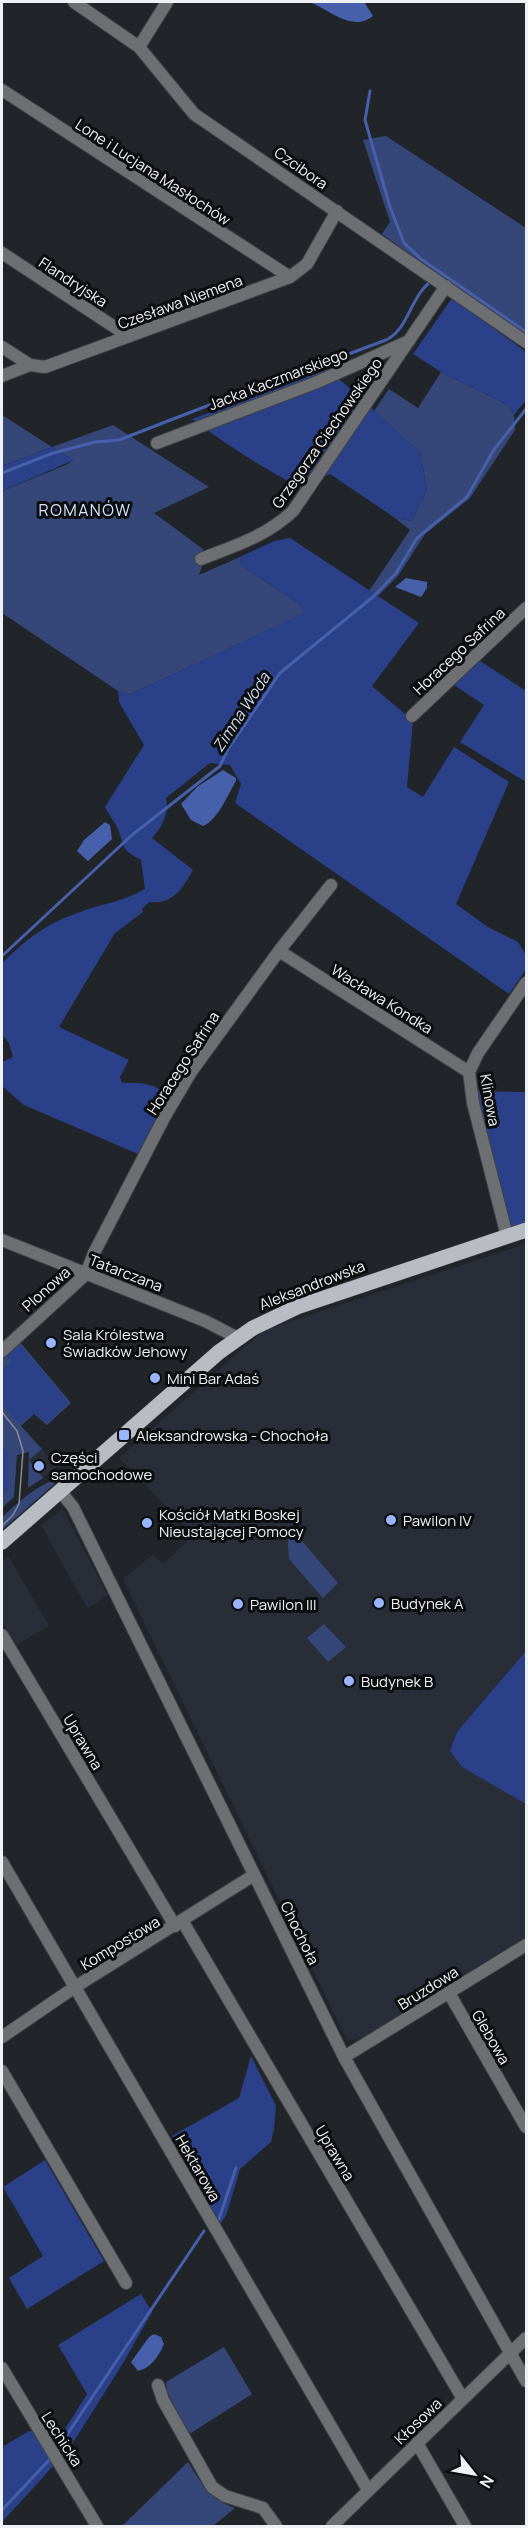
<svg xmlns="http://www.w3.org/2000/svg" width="528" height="2528" font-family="Manrope,sans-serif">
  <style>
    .built { fill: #282d37 }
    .green { fill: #354778 }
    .forest { fill: #2a4189 }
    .water { fill: #4660ab }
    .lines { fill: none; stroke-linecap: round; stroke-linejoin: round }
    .stream { stroke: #4660ab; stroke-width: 3 }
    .minor-casing { stroke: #3e4146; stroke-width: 14 }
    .major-casing { stroke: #3e4146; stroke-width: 16 }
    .minor { stroke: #6e6f72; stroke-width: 12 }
    .major { stroke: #b9bcc2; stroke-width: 15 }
    .tram { stroke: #898b90; stroke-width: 1.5 }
    .poi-dot { fill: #99b5fd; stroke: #0c0d0f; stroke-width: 2 }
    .labels { text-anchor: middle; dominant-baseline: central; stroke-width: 6; stroke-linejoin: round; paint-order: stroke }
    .street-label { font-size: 15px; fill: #f0f1f5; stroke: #0c0d0f }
    .poi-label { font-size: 15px; fill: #f0f1f5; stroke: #0c0d0f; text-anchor: start }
    .neighbourhood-label { font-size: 16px; letter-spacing: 1.5px; fill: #d7e2fe; stroke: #0c0d0f }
    .water-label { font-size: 16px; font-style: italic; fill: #cdd6eb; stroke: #0c0d0f }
  </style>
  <rect width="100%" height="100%" fill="#212429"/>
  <!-- built -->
  <path class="built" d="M526,1244V1937L363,2038L347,2040L123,1579L153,1554L163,1564L194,1535L119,1458L264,1330Z
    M42,1449L58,1466L43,1478L29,1460Z
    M63,1509L108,1596L87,1608L41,1525Z
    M8,1556L49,1626L15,1646L2,1621V1562Z"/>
  <!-- green -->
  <path class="green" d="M386,136L526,228V337L382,234L390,222L363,140Z
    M441,372L508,405L514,415L515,430L470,498L425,534L398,576L378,596L369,591L410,530L395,518L412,521L427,490L420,452L374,411L389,389L418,408Z
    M2,415L52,447L113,425L209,487L154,513L203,549L202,567L199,575L240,557L241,565L299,604L305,613L131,694L118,691L2,613V491L68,464L73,460L52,447L2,466Z
    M19,1341L71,1403L47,1425L34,1414L21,1426L42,1449L29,1460L43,1478L28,1488L29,1452L17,1455L14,1497L2,1508V1357Z
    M59,1479V1480L2,1530V1517C19,1502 37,1484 59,1479Z
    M290,1527L338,1583L323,1598L289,1559L287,1529Z
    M324,1624L346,1647L328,1662L307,1638Z
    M224,2347L252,2394L188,2435L167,2391L166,2382Z
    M188,2462C201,2483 211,2500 235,2508L213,2526H122Z"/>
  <!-- forest -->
  <path class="forest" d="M452,298L526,352V400L514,415L508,405L441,372L413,354Z
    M328,369L420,452L427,490L412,521L395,518L330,474L301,488C263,468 227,445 192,419Z
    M52,447L74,460L2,491V466Z
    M290,538L419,623L372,686L413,721L407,787L423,797L454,747L509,782L456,904L488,927L518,942L526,955V969L509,994L235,803L241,784L230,765L210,763L166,798C169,814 163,826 152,838L193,870C182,889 173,905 149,902L142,909L143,912L115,933L59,1027L129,1060L120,1077L122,1083C138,1082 157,1082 167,1097L138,1154L24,1105L2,1086V1062L13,1057L9,1043L2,1035V963C27,940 41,926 75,914C99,904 123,902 145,889L141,860C122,849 126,851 119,832C116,823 109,815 105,807L144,745L119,702L118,691L131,694L304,613L299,604L241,565L240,557L274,541Z
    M480,661L526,691V782L460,742L484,705L454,685Z
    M475,1091L526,1092V1224L509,1230Z
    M20,1345L65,1398L67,1404L47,1423L34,1413L22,1422H18L2,1404V1370L11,1363L10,1358L6,1355Z
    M2,1446L8,1453L9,1488L2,1500V1506Z
    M526,1651V1804L462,1767L450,1751L457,1732Z
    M251,2056L276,2106L274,2129L271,2142L240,2169L227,2213L220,2225L172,2136L239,2098Z
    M45,2160L104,2261L27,2309L9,2278L43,2256L3,2187Z
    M141,2294L152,2312L125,2360L64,2457L55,2445L87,2394L58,2345Z
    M29,2431H33L55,2464L2,2522V2447Z"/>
  <!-- water -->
  <path class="water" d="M309,2H364L373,16C352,33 329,9 309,2Z
    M406,578L427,582V588L421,597L395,587Z
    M223,770L236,778V781C228,794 218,820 203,826L191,820L181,804L197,787Z
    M105,822L110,825L112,839L88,861L77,851L84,840Z
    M154,2334L161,2337L164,2344C159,2356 151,2368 138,2371L131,2362L149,2337Z"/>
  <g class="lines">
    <!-- stream -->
    <path class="stream" d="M370,91L365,120L390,207L404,243L421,259L526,332
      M2,473L53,453L95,442L119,440L230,397L247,387L282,379L386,340C408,330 410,298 430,282
      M2,956L132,835L220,766L228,749L280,673L374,596L396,573L417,538L467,497L493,451L526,409
      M219,2219L236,2168
      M58,2448L204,2231
      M2,2510L52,2457"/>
    <defs>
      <path id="minor" d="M74,2L139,47L194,114L526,342
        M139,47L167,2
        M2,90L290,277
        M2,253L128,336
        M2,347L30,365
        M2,376L30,365L45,367L290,277L307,264L337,211
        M157,443L315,383L409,341
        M201,559C234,546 267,536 293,511L446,286
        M412,716L526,608
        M279,951L469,1072
        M507,1236L473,1103L469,1072L478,1053L526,983
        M2,1240L205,1321L238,1338
        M2,1351L86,1274L94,1253L165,1116L191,1072L279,951L331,885
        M60,1491L73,1507L344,2057L526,2381
        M2,1635L175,1926
        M2,1862L368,2490
        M183,1922L463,2399
        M449,1993L526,2127
        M2,2037L75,1987L254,1875
        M344,2057L526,1945
        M2,2071L126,2283
        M2,2368L97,2526
        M158,2385L163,2400L212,2487L225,2496L263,2508L276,2526
        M417,2443L465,2526
        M332,2526L526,2338"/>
      <path id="major" d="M2,1542L219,1352L253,1328L297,1307L526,1230"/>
    </defs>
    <!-- minor casing -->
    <use href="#minor" class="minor-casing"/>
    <!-- major casing -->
    <use href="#major" class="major-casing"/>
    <!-- minor -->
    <use href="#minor" class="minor"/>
    <!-- major -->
    <use href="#major" class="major"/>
    <!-- tram -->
    <path class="tram" d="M2,1412L17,1431L23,1451L19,1504L13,1515L2,1526"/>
  </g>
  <!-- markers -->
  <g class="poi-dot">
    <circle cx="51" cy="1343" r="6"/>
    <circle cx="155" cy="1378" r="6"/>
    <rect x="118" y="1429" width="12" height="12" rx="3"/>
    <circle cx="39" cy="1466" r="6"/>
    <circle cx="391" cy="1520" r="6"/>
    <circle cx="147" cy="1523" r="6"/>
    <circle cx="379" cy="1603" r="6"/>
    <circle cx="238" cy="1604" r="6"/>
    <circle cx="349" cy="1681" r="6"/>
  </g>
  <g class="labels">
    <!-- street labels -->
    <g class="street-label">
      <text transform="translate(301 168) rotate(35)">Czcibora</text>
      <text transform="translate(153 172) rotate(33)">Lone i Lucjana Masłochów</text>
      <text transform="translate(73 282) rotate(33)">Flandryjska</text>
      <text transform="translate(180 302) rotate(-20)">Czesława Niemena</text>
      <text transform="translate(278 379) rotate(-21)">Jacka Kaczmarskiego</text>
      <text transform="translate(327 433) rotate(-55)">Grzegorza Ciechowskiego</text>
      <text transform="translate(459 651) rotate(-43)">Horacego Safrina</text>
      <text transform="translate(382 999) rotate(32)">Wacława Kondka</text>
      <text transform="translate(183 1063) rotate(-57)">Horacego Safrina</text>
      <text transform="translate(490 1100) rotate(80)">Klinowa</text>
      <text transform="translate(126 1273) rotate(21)">Tatarczana</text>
      <text transform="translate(312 1285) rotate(-21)">Aleksandrowska</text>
      <text transform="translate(46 1289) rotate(-42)">Plonowa</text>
      <text transform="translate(83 1742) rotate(59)">Uprawna</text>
      <text transform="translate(300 1933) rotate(64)">Chochoła</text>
      <text transform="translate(120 1943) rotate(-31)">Kompostowa</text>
      <text transform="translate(428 1988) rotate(-32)">Bruzdowa</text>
      <text transform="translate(491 2037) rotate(60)">Glebowa</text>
      <text transform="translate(335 2153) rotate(59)">Uprawna</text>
      <text transform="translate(198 2168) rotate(60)">Hektarowa</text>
      <text transform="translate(418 2421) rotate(-44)">Kłosowa</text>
      <text transform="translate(62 2439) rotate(57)">Lechicka</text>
    </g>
    <!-- poi labels -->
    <g class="poi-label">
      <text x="63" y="1334">Sala Królestwa<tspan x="63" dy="17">Świadków Jehowy</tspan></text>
      <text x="167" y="1378">Mini Bar Adaś</text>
      <text x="136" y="1435">Aleksandrowska - Chochoła</text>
      <text x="51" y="1457">Części<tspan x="51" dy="17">samochodowe</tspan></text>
      <text x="159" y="1514">Kościół Matki Boskej<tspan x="159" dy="17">Nieustającej Pomocy</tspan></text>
      <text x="403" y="1520">Pawilon IV</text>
      <text x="391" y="1603">Budynek A</text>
      <text x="250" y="1604">Pawilon III</text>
      <text x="361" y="1681">Budynek B</text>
    </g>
    <!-- neighbourhood labels -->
    <g class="neighbourhood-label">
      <text x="85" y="510">ROMANÓW</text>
    </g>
    <!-- water labels -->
    <g class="water-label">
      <text transform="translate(241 712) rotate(-57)">Zimna Woda</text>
    </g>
  </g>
  <!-- border -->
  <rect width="528" height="2528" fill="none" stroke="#f0f1f5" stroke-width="6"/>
  <!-- north arrow -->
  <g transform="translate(474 2474) rotate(121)" stroke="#0c0d0f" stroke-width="4.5" paint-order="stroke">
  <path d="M0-4.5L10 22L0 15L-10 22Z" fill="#f0f1f5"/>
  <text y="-9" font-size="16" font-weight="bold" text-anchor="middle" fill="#f0f1f5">N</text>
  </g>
</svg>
